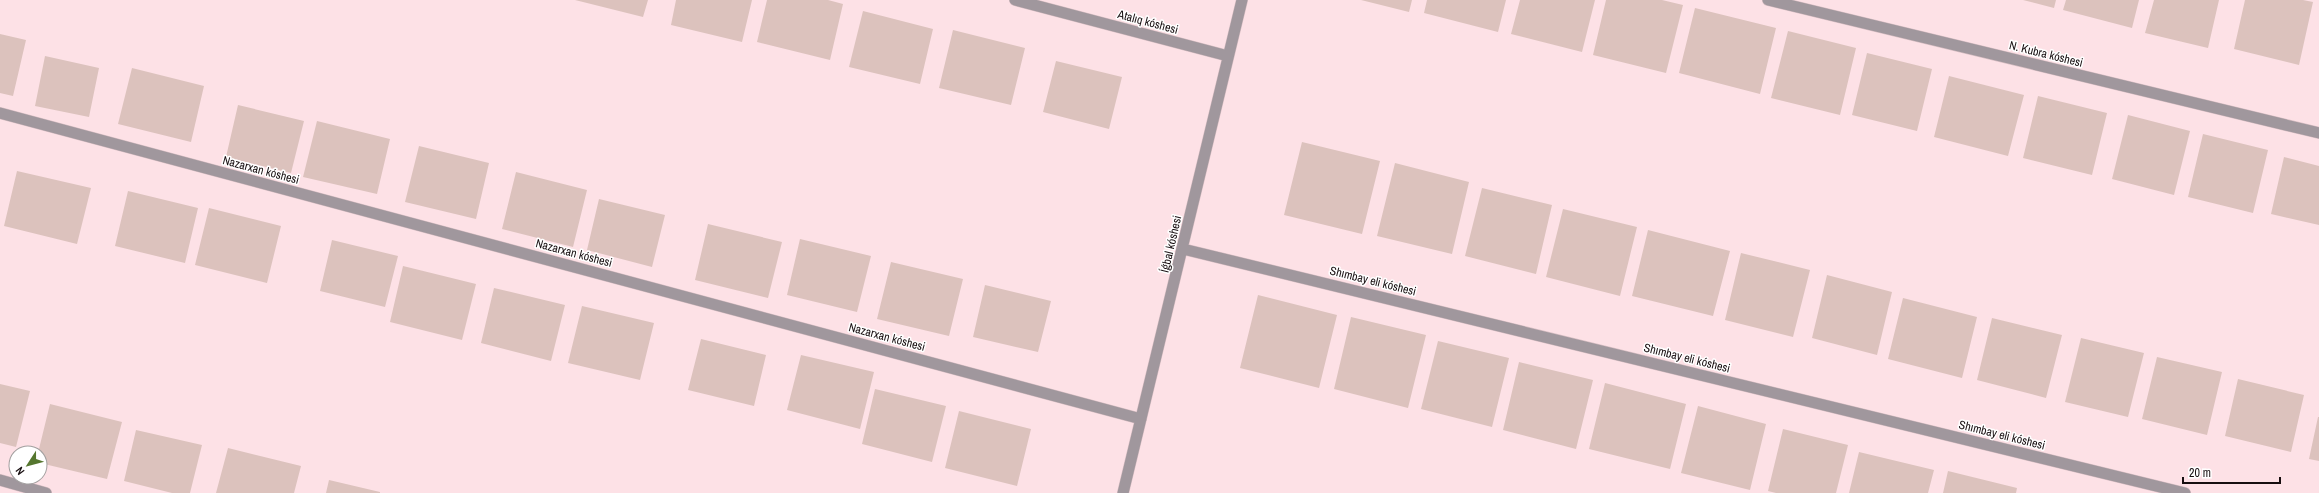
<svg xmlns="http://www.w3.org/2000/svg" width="2319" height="493" font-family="'Archivo Narrow',sans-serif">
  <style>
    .building { fill: #dcc2bd }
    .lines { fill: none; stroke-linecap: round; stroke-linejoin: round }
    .minor-casing { stroke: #d8bfc4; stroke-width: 12 }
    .minor { stroke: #a0979d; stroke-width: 11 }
    .labels { text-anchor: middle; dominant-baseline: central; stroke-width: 3; stroke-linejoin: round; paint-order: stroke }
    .street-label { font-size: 12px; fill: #170e10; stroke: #fff }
  </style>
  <rect width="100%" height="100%" fill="#fde1e6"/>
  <!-- building -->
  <path class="building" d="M575,0H648L643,17Z
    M676,0H752L742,42L671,25Z
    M767,0H828L843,4L830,60L757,42Z
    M1361,0H1412L1409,12Z
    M1427,0H1506L1498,32L1424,13Z
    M1520,0H1595L1582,52L1511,34Z
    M1606,0H1662L1683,5L1666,73L1593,55Z
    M2023,0H2056L2054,8Z
    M2066,0H2139L2132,28L2063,10Z
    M2154,0H2219L2208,48L2145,33Z
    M2245,0H2303L2313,2L2299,65L2234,49Z
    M1695,8L1776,28L1760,94L1679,73Z
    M863,11L933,29L920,84L849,67Z
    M953,30L1025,48L1011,105L939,88Z
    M1788,31L1856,48L1840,115L1771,98Z
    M0,34L26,40L13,96L0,93Z
    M1867,53L1932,69L1917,131L1852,115Z
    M45,56L99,68L89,117L35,106Z
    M1056,61L1122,77L1109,129L1043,112Z
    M132,68L204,86L191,142L118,124Z
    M1949,76L2024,95L2008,156L1934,137Z
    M2038,96L2107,113L2092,175L2023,158Z
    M238,105L304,121L291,173L226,157Z
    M2128,115L2190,131L2174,195L2112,179Z
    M317,121L390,139L377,194L303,177Z
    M2203,134L2268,150L2253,213L2188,197Z
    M1302,142L1380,161L1362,234L1284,215Z
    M419,146L489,163L476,219L405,202Z
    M2284,157L2319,166V225L2271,214Z
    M1395,163L1469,182L1452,254L1377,236Z
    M17,171L91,188L77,244L4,226Z
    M516,172L587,190L573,247L502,229Z
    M1482,188L1552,205L1536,274L1465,256Z
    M128,191L198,208L185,263L115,246Z
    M599,199L665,215L652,267L587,250Z
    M209,208L281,226L267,283L195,265Z
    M1563,209L1637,227L1620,296L1546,277Z
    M708,224L782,242L768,298L695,280Z
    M1648,230L1730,251L1713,316L1632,296Z
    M800,239L871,256L857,312L787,295Z
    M332,240L398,256L385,307L320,291Z
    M1741,253L1810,270L1793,337L1725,320Z
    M891,262L963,279L949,336L877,319Z
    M403,266L476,284L462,340L390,322Z
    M1827,275L1892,292L1877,355L1812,338Z
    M985,285L1051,301L1038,352L973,337Z
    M494,288L565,305L551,361L481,343Z
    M1258,295L1337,315L1319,388L1240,368Z
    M1903,298L1977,317L1962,378L1888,359Z
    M582,306L654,323L640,380L568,363Z
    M1351,317L1426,335L1408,408L1334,389Z
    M1992,318L2062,335L2046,398L1977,380Z
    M2081,338L2144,353L2128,417L2065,402Z
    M701,339L766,355L754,406L688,390Z
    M1438,341L1509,358L1492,427L1421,409Z
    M801,355L874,372L860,429L787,410Z
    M2157,357L2222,372L2207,435L2142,419Z
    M1519,362L1593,380L1576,449L1503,430Z
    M2238,379L2304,395L2291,452L2225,436Z
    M1605,383L1686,404L1670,469L1589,449Z
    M0,384L30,391L16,447L0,443Z
    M875,389L946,406L932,462L862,444Z
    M50,404L122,422L107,479L40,463V453H38Z
    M1698,406L1766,424L1750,490L1681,473Z
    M959,411L1031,429L1017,486L945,468Z
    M2318,417H2319V461L2309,459Z
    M1783,429L1848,445L1836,493H1776L1768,491Z
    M136,430L202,445L190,493H172L124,481Z
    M228,448L301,466L294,493H216Z
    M1859,452L1934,470L1928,493H1849Z
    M1948,471L2017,488L2016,493H1943Z
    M329,480L380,492V493H326Z"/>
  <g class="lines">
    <defs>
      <path id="minor" d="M1015,0L1228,56
        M1768,0L2319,133
        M0,113L1141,419
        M1183,249L2185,493
        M0,480L46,493
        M1123,493L1242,0"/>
    </defs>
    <!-- minor casing -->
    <use href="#minor" class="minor-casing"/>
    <!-- minor -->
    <use href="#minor" class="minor"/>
  </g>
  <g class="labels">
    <!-- street labels -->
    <g class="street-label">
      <text transform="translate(1148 22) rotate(15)">Atalıq kóshesi</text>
      <text transform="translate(2046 54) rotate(14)">N. Kubra kóshesi</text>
      <text transform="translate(261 170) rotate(15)">Nazarxan kóshesi</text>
      <text transform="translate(1171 244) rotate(-77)">Íǵbal kóshesi</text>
      <text transform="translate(574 253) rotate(15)">Nazarxan kóshesi</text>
      <text transform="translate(1373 281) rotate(14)">Shımbay eli kóshesi</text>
      <text transform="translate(887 337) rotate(15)">Nazarxan kóshesi</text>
      <text transform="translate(1687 358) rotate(14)">Shımbay eli kóshesi</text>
      <text transform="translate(2002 435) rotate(14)">Shımbay eli kóshesi</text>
    </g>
  </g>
  <!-- north arrow -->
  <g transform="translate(28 465) rotate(234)"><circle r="19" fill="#ffffff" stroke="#a29f9f"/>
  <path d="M0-3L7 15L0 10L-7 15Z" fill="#55762e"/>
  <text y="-6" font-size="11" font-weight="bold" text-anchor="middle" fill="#170e10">N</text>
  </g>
  <!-- scale -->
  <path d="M2183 477v6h97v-6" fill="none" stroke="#170e10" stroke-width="2"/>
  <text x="2189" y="477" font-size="12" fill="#170e10" stroke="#ffffff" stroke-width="3" paint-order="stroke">20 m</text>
</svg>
